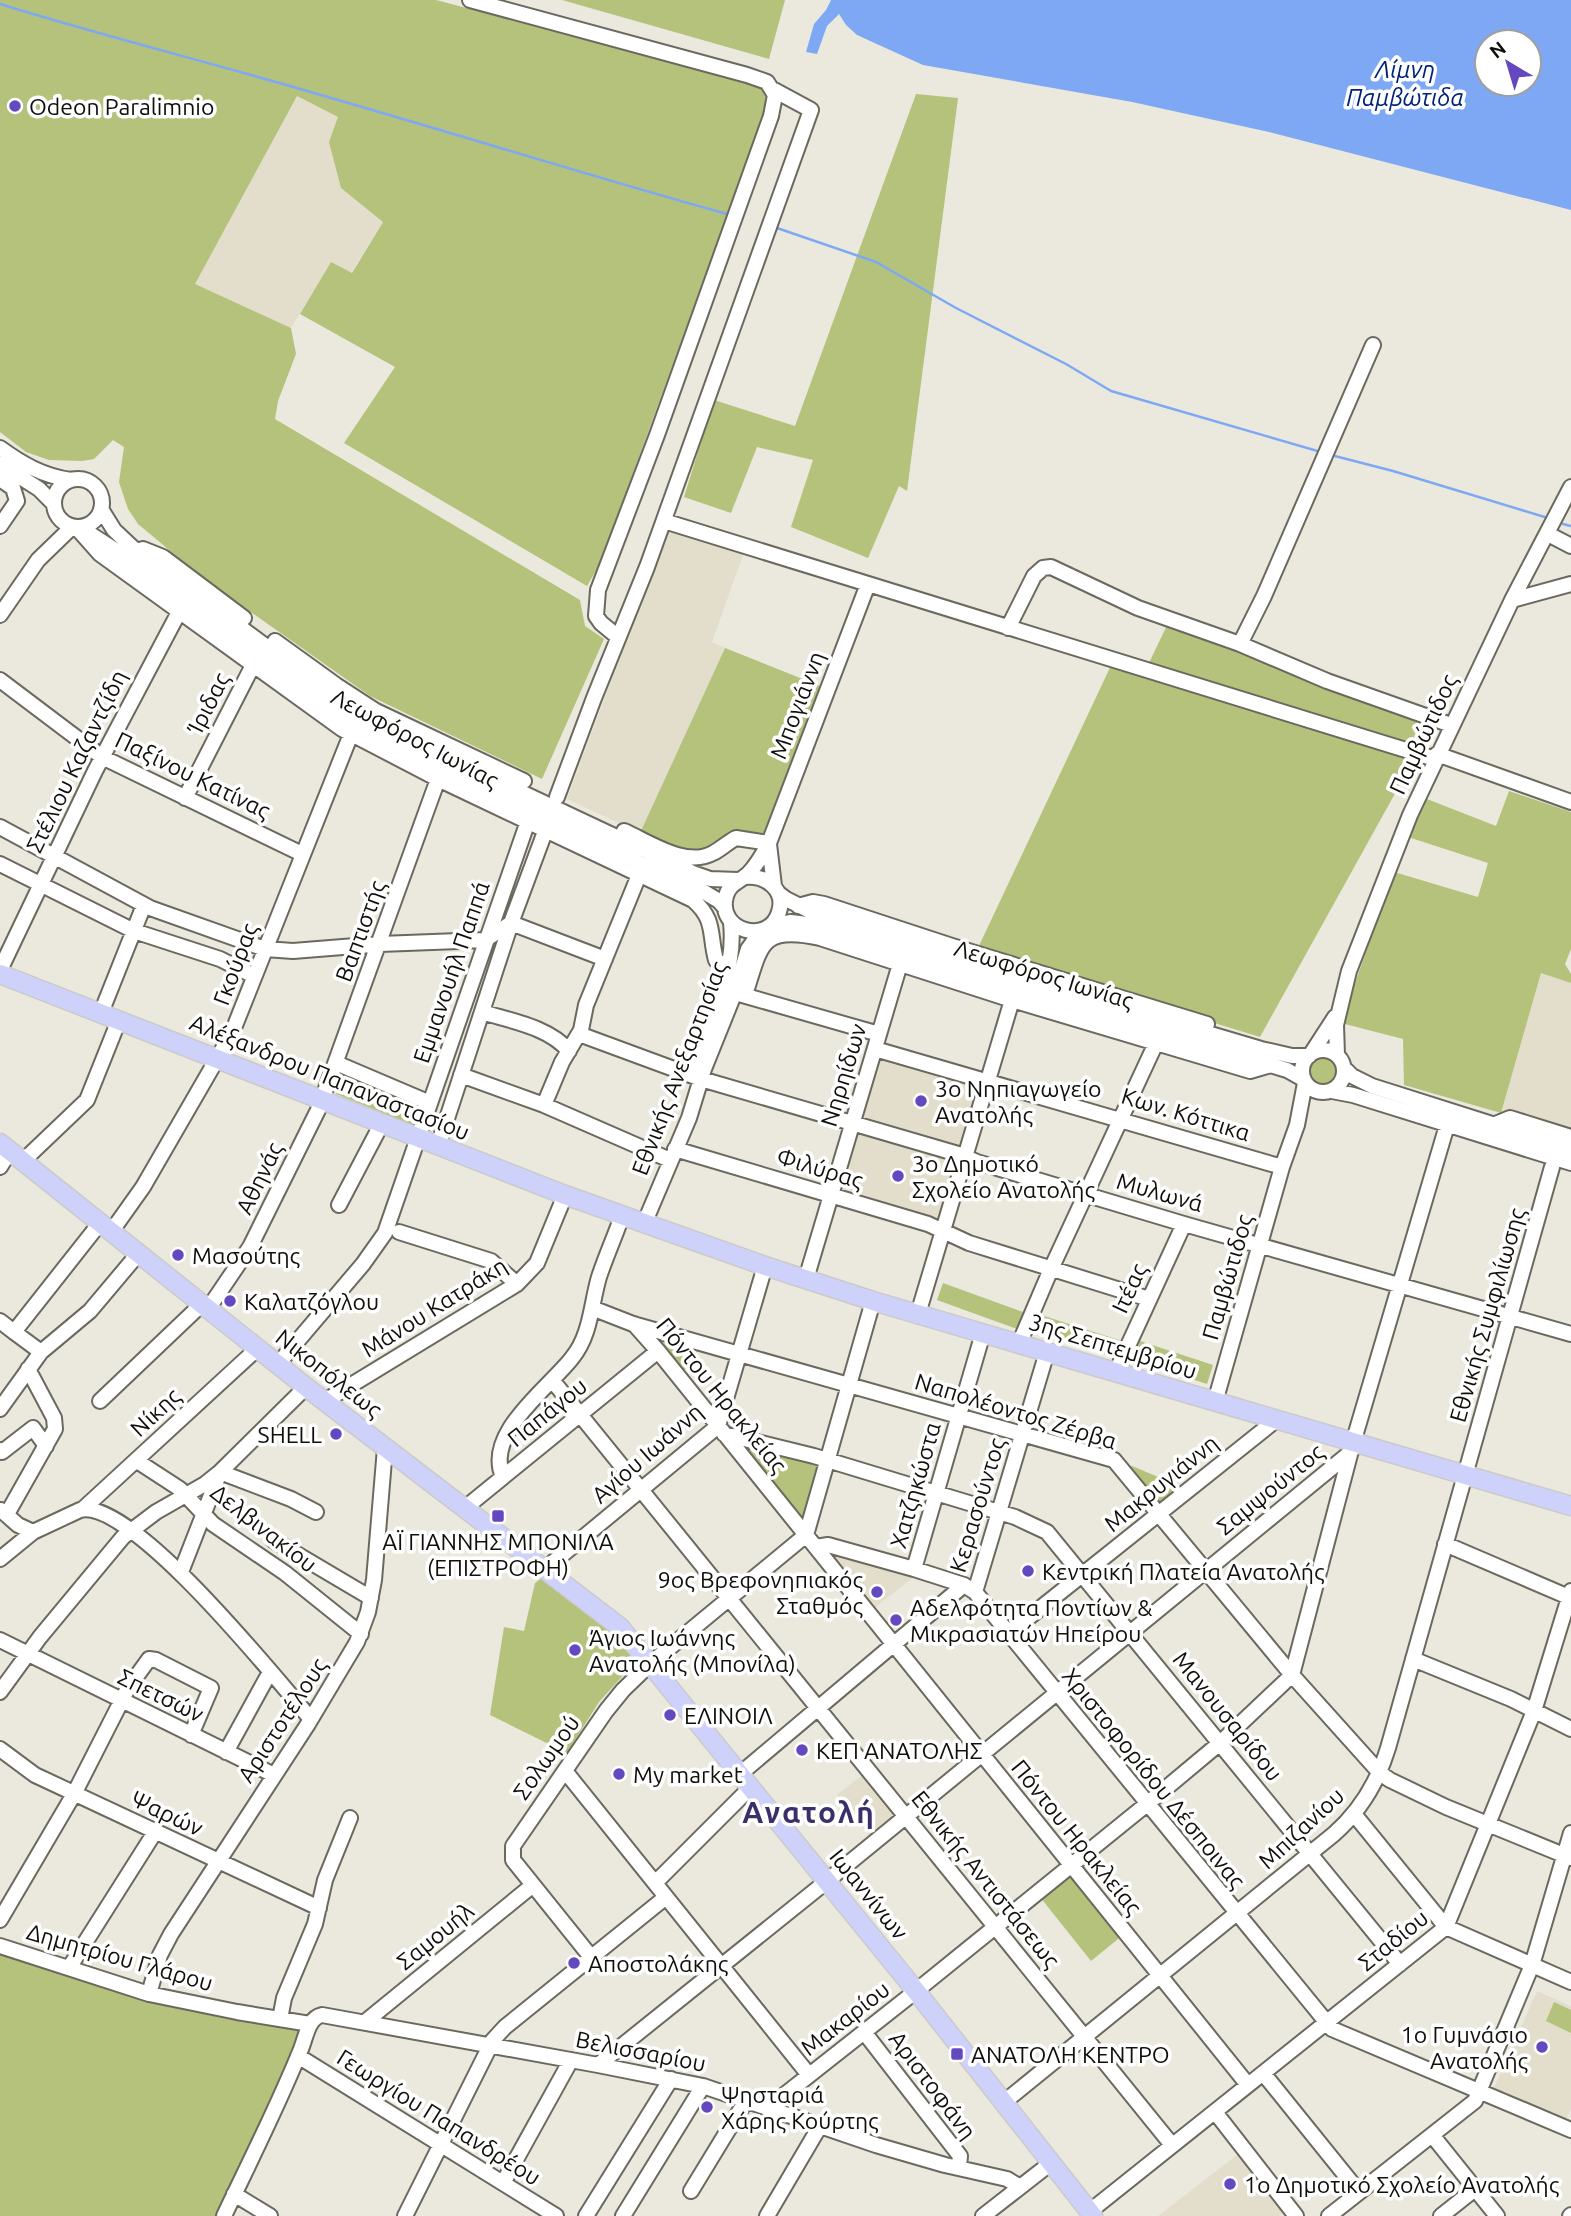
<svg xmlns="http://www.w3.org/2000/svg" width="1571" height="2216" font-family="Ubuntu,sans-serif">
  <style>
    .built { fill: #e2decb }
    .green { fill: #b4c27b }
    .water { fill: #7fa8f4; fill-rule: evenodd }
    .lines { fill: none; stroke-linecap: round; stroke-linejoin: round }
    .stream { stroke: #7fa8f4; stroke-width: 2.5 }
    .minor-casing { stroke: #6b695f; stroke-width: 18 }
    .major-casing { stroke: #cacac9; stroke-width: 21 }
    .minor { stroke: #fff; stroke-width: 14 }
    .major { stroke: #ced2fa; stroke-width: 18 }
    .poi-dot { fill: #6448c0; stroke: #fff; stroke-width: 2.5 }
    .labels { text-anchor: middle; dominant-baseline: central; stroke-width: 7; stroke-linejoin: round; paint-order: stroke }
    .poi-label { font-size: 23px; fill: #100f0b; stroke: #fff; text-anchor: start }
    .street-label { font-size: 23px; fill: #100f0b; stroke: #fff }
    .water-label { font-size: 24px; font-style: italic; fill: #00247a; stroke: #fff }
    .district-label { font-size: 30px; font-weight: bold; letter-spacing: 2px; fill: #3b2f6b; stroke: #fff }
  </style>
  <rect width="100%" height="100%" fill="#ebe9dd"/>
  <!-- built -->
  <path class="built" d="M297,96L339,117L341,188L383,221L351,273L331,263L291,328L194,284Z
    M668,527L748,541L712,642L725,648L640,833L567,799Z
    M1541,972L1571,983V1133L1501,1113Z
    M880,1055L980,1083L961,1149L861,1119Z
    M857,1131L958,1160L939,1222L838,1192Z
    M836,1555L912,1573L915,1576L873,1609L833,1558Z
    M865,1773L900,1816L872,1839L837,1795Z
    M1537,1991L1571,2006V2109L1566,2120L1494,2088Z
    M1237,2155L1283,2213L1279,2216H1158Z"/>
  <!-- green -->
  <path class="green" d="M0,0H436L753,84L766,90L768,103L600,564L587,586L344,443L395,367L300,314L331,262L352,273L383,222L341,188L329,142L338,117L297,96L195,284L291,328L296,354L278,401L275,419L580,600L585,626L604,639L542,779L370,696L204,579L138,524L128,509L119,482L124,447L113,440L94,459L82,461L49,460L26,452L0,432Z
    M562,0H785L769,59Z
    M916,94L958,98L907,491L899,486L868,558L791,527L813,460L757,447L731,513L684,497L714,400L795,426Z
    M1170,619L1249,636L1251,643L1256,648L1438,716L1260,1037L977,950L1115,657L1147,667Z
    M725,648L820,686L763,834L736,830L707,851L691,853L640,833Z
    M1509,791L1571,812V949L1565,964L1571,974V983L1541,973L1501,1113L1404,1085L1403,1039L1341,1023L1394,872L1478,897L1488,863L1408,837L1427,799L1496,826Z
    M1310 1071a13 13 0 1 1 26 0a13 13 0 1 1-26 0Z
    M343,1071L418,1103L420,1110L415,1126L336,1094Z
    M943,1283L1023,1312L1017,1329L937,1300Z
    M1041,1315L1119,1340L1114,1357L1036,1331Z
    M653,1336L694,1343L684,1372Z
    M1140,1341L1213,1365L1207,1384L1133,1360Z
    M742,1441L823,1465L805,1522L742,1446Z
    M1132,1466L1156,1476L1178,1490L1160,1504L1130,1467Z
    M543,1577L611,1628L637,1660L599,1702L567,1753L490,1715L504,1627L524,1631L535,1583Z
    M1070,1873L1119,1936L1118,1939L1091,1961L1040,1897Z
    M0,1954L136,1998L301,2028L296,2051L220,2216H0Z
    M1554,2002L1571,2010V2033L1546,2021Z"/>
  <!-- water -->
  <path class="water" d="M831,0H1571V210L1269,132L1132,102L923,65L857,35L846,25L839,14L827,26L817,54L806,52L814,24L826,10ZM1487,42H1529V84H1487Z"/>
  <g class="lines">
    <!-- stream -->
    <path class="stream" d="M0,4C109,38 221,65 331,98C463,136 594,177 727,214
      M777,228L876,262L956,308L1066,364L1111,391L1321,452
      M1331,455L1393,471L1548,518
      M1563,524L1571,526"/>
    <defs>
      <path id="minor" d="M470,0L747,75L767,82L775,95L771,116L657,435L598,590L596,616L601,623L618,637
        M0,448C22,464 43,476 71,480
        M0,464L39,489L54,504
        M54 503a24 24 0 1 1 48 0a24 24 0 1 1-48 0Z
        M0,479L13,488L17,501L0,526
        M101,509L114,530L132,547L326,691L374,723L693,873L710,879L738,880
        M664,521L1435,759
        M76,527L100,554L342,729L438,779L693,900C716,920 709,935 716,960L729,967
        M81,528L115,550L312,697L354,725L643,865L699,889L719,901L725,908
        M1548,534L1571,546
        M143,549L163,557L244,618
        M1512,600L1571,584
        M0,615L38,560L72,527
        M1008,628L1034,576L1043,568L1051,567L1138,608L1240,644L1327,681L1451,725
        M275,641L336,685L376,711L524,781
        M1240,644L1264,596L1373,345
        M0,680L102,757L302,854
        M1437,754L1571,802
        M557,797L594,698L647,567L811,110L774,90
        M185,798L253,665
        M0,827L150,908L265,949L293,951L380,944L485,940L511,923L605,959
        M624,831C649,842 686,868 713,853C721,849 728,842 736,838L769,843
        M769,844L774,886
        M0,864L134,931L220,959L254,976
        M745,877C766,875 786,890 779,912C769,946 716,931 726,896C729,884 739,882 748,874C757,865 763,854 769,843L868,584
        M778,893L786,899L810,911L1015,976L1261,1049L1292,1056H1309
        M798,906L813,902L824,904L952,946L1207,1024
        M770,926L791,922L807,924L1015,989L1287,1070L1303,1079
        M0,970L95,771L179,612
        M739,994L879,1034
        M745,995C761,945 760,925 820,938L1012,1000L1250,1071L1271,1065
        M482,1012C511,1021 549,1027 569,1051
        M101,1013L144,905
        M579,1034L701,1079L958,1154L977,1162L1184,1224L1571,1334
        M875,1049L1282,1167
        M1302 1071a21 21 0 1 1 42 0a21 21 0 1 1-42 0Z
        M1311,1054L1335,1017
        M1337,1055L1336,1025L1349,971L1410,815L1512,600L1571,487
        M336,1063L430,1103
        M1344,1068L1352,1076L1372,1086L1571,1149
        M687,1074C707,1026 737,975 731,923
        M461,1075L544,1105L670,1160
        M1332,1091L1353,1095L1571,1163
        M544,1105L562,1062L581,1030L586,1005L639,875
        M1493,1125L1510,1118L1571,1137
        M438,1146L511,923L546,829
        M675,1149L928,1224L969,1243L1149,1299
        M23,1161L87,1100L119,1020
        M0,1167L10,1151
        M339,1205L382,1123
        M644,1224L689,1118L704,1069L735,992L748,949L761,931
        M111,1232L143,1187L232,1033L351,734
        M399,1232L491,1261L517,1284
        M806,1279L900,964
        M592,1308L633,1324L1114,1460L1292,1675L1380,1773L1390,1780L1446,1807L1571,1858
        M208,1309L250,1247L319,1108L438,779
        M918,1314L1012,1000
        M0,1321L14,1332
        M634,1324L658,1351L1248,2085
        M1019,1344L1051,1269L1156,1043
        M41,1352L14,1332L100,1223
        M278,1364L363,1264L385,1233L528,821
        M1116,1372L1184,1224
        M552,1380L1172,2145
        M100,1401L202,1304
        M325,1401L517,1284L537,1263L565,1195
        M1215,1402L1282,1167L1297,1125L1305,1083
        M0,1409L41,1352L90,1311L138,1254
        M724,1434L814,1456L1015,1517L1047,1532L1400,1964
        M0,1450L2,1452L33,1428L46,1446
        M137,1461L180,1489L213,1524L285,1573L361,1634
        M503,1477C484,1433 548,1389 572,1358C591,1335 591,1304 599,1277C606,1256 615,1236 622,1216
        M465,1508L658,1351
        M83,1509L258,1348
        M1,1510L18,1525L33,1532
        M7,1514L55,1429L54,1418L28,1369
        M273,1540L371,1598
        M1445,1544L1571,1598
        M816,1547L828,1545L914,1569L964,1585L975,1592L1332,2029L1571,2130
        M0,1559L33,1532L80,1510C131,1497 276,1679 311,1719
        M545,1569L718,1426L765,1266
        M914,1569L983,1333
        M181,1572L220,1472L291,1499L316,1512
        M975,1592L1047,1352
        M1008,1634L1276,1420
        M0,1640L274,1775
        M1413,1659L1511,1699L1571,1729
        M0,1692L40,1637L123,1537L156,1512L205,1484L220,1472L306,1387
        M0,1749L35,1775L319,1908
        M226,1752L270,1672
        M565,1771L809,2075
        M740,1774L964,1585
        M1354,1814L1446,1927L1571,1982
        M655,1883L751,1787
        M0,1920L74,1794L128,1688L149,1659L156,1660L211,1688L191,1735
        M0,1946L149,1994L237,2012L310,2024
        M591,1957L513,1860V1846L606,1711L623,1690L651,1663L806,1535L873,1301
        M69,1968L155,1832
        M149,1994L160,1955L171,1934L308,1724L357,1642L368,1612L374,1580L385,1448
        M280,2019L284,1998L315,1924L325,1880L350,1818
        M365,2022L533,1885
        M864,2032L960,2156L959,2167
        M298,2056L556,2216
        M598,2065L827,1881L1351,1452
        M1263,2073L1359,2192
        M1003,2103L1334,1834C1360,1811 1378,1781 1388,1748L1552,1167
        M769,2107L916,1991L1147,1804L1220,1743L1292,1675L1353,1443L1445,1132
        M1215,2112L1296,2216
        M1432,2135L1497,2216
        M503,2183L571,2060
        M691,2191L747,2099
        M234,2194L270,2216
        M1089,2212L1446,1927L1534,1711L1571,1591
        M224,2216C250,2161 278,2106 301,2049C306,2037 308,2018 322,2015L598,2065L703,2086L876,2145L945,2165L1007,2179L1020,2187
        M405,2216L493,2040L505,2027L666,1897
        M586,2216L671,2079
        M623,2216L703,2086
        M767,2216L820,2126
        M983,2216L1051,2163
        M1329,2216L1475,2101L1532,1965L1571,1833
        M1441,2216L1475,2189
        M1570,2216L1571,2215"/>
      <path id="major" d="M0,974L565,1195L765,1266L873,1301L1571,1506
        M0,1143L306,1387L620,1627L916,1991L1093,2216"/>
    </defs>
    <!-- minor casing -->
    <use href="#minor" class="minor-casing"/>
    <!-- major casing -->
    <use href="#major" class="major-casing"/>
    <!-- minor -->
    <use href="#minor" class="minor"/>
    <!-- major -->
    <use href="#major" class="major"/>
  </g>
  <!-- markers -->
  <g class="poi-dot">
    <circle cx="15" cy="106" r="7"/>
    <circle cx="921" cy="1101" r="7"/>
    <circle cx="898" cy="1176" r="7"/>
    <circle cx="178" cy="1255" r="7"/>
    <circle cx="230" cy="1301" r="7"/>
    <circle cx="336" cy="1434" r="7"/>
    <rect x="491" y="1509" width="14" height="14" rx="3.5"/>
    <circle cx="1028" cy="1571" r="7"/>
    <circle cx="877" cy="1592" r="7"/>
    <circle cx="896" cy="1620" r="7"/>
    <circle cx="575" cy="1650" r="7"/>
    <circle cx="670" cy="1715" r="7"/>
    <circle cx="802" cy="1750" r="7"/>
    <circle cx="619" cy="1774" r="7"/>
    <circle cx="574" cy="1963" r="7"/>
    <circle cx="1542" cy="2047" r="7"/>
    <rect x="950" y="2047" width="14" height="14" rx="3.5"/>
    <circle cx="707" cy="2107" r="7"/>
    <circle cx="1230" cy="2184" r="7"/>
  </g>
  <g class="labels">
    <!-- poi labels -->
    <g class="poi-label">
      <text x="29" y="106">Odeon Paralimnio</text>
      <text x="935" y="1088">3ο Νηπιαγωγείο<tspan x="935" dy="26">Ανατολής</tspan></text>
      <text x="912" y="1163">3ο Δημοτικό<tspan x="912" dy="26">Σχολείο Ανατολής</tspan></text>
      <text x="192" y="1255">Μασούτης</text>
      <text x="244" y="1301">Καλατζόγλου</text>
      <text x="322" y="1434" text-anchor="end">SHELL</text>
      <text x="498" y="1541" text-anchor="middle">ΑΪ ΓΙΑΝΝΗΣ ΜΠΟΝΙΛΑ<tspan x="498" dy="26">(ΕΠΙΣΤΡΟΦΗ)</tspan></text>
      <text x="1042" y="1571">Κεντρική Πλατεία Ανατολής</text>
      <text x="863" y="1579" text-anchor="end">9ος Βρεφονηπιακός<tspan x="863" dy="26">Σταθμός</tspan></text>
      <text x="910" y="1607">Αδελφότητα Ποντίων &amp;<tspan x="910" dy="26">Μικρασιατών Ηπείρου</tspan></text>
      <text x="589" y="1637">Άγιος Ιωάννης<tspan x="589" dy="26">Ανατολής (Μπονίλα)</tspan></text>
      <text x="684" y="1715">ΕΛΙΝΟΙΛ</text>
      <text x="816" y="1750">ΚΕΠ ΑΝΑΤΟΛΗΣ</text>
      <text x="633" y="1774">My market</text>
      <text x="588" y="1963">Αποστολάκης</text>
      <text x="1528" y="2034" text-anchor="end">1ο Γυμνάσιο<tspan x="1528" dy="26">Ανατολής</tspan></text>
      <text x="971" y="2054">ΑΝΑΤΟΛΗ ΚΕΝΤΡΟ</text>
      <text x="721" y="2094">Ψησταριά<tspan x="721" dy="26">Χάρης Κούρτης</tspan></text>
      <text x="1244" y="2184">1ο Δημοτικό Σχολείο Ανατολής</text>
    </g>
    <!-- street labels -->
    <g class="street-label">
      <text transform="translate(208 703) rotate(-63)">Ίριδας</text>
      <text transform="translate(797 705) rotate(-69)">Μπογιάννη</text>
      <text transform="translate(1423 734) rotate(-65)">Παμβώτιδος</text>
      <text transform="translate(415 738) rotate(28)">Λεωφόρος Ιωνίας</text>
      <text transform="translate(76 761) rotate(-64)">Στέλιου Καζαντζίδη</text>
      <text transform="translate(193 775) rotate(26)">Παξίνου Κατίνας</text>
      <text transform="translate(360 931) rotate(-70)">Βαπτιστής</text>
      <text transform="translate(235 964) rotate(-69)">Γκούρας</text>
      <text transform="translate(451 972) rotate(-71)">Εμμανουήλ Παππά</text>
      <text transform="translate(1044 974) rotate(17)">Λεωφόρος Ιωνίας</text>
      <text transform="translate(679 1068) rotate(-69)">Εθνικής Ανεξαρτησίας</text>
      <text transform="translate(843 1075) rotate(-73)">Νηρηίδων</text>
      <text transform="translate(330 1077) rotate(22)">Αλέξανδρου Παπαναστασίου</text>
      <text transform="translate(1186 1114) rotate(17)">Κων. Κόττικα</text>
      <text transform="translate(820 1168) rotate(17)">Φιλύρας</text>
      <text transform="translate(259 1178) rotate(-64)">Αθηνάς</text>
      <text transform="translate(1160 1192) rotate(16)">Μυλωνά</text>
      <text transform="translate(1227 1277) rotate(-74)">Παμβώτιδος</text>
      <text transform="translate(1129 1288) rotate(-65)">Ιτέας</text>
      <text transform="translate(434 1307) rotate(-32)">Μάνου Κατράκη</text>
      <text transform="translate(1487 1315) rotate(-74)">Εθνικής Συμφιλίωσης</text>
      <text transform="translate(1113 1346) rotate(17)">3ης Σεπτεμβρίου</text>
      <text transform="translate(329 1373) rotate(38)">Νικοπόλεως</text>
      <text transform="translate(722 1395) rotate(51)">Πόντου Ηρακλείας</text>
      <text transform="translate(1016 1411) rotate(17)">Ναπολέοντος Ζέρβα</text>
      <text transform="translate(155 1412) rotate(-43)">Νίκης</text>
      <text transform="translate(547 1412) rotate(-39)">Παπάγου</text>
      <text transform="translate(647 1453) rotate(-41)">Αγίου Ιωάννη</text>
      <text transform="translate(1161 1483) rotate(-39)">Μακρυγιάννη</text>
      <text transform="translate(915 1485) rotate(-74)">Χατζηκώστα</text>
      <text transform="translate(1270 1489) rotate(-39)">Σαμψούντος</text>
      <text transform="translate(977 1505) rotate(-73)">Κερασούντος</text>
      <text transform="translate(264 1528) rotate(38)">Δελβινακίου</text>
      <text transform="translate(161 1695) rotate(26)">Σπετσών</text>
      <text transform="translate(1228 1716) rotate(51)">Μανουσαρίδου</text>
      <text transform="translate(282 1720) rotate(-57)">Αριστοτέλους</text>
      <text transform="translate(546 1757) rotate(-55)">Σολωμού</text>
      <text transform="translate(1154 1778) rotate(51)">Χριστοφορίδου Δέσποινας</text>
      <text transform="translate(167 1813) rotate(25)">Ψαρών</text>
      <text transform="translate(1301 1828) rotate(-43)">Μπιζανίου</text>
      <text transform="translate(1077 1837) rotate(51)">Πόντου Ηρακλείας</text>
      <text transform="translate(986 1879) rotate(51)">Εθνικής Αντιστάσεως</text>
      <text transform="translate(869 1894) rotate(51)">Ιωαννίνων</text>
      <text transform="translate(435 1936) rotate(-39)">Σαμουήλ</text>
      <text transform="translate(1393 1940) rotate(-39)">Σταδίου</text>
      <text transform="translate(120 1957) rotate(16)">Δημητρίου Γλάρου</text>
      <text transform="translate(845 2018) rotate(-38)">Μακαρίου</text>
      <text transform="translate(641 2051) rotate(11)">Βελισσαρίου</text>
      <text transform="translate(933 2085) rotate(53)">Αριστοφάνη</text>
      <text transform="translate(439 2117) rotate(32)">Γεωργίου Παπανδρέου</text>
    </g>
    <!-- water labels -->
    <g class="water-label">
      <text x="1405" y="69">Λίμνη<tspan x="1405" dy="28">Παμβώτιδα</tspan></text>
    </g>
    <!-- district labels -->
    <g class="district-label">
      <text x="809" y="1812">Ανατολή</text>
    </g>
  </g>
  <!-- north arrow -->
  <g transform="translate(1508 63) rotate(322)"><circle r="33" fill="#ffffff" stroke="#9f9f9d" stroke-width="2"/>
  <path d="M0-5L12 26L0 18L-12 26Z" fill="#6448c0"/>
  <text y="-10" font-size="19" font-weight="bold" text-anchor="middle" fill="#100f0b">N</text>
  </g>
</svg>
